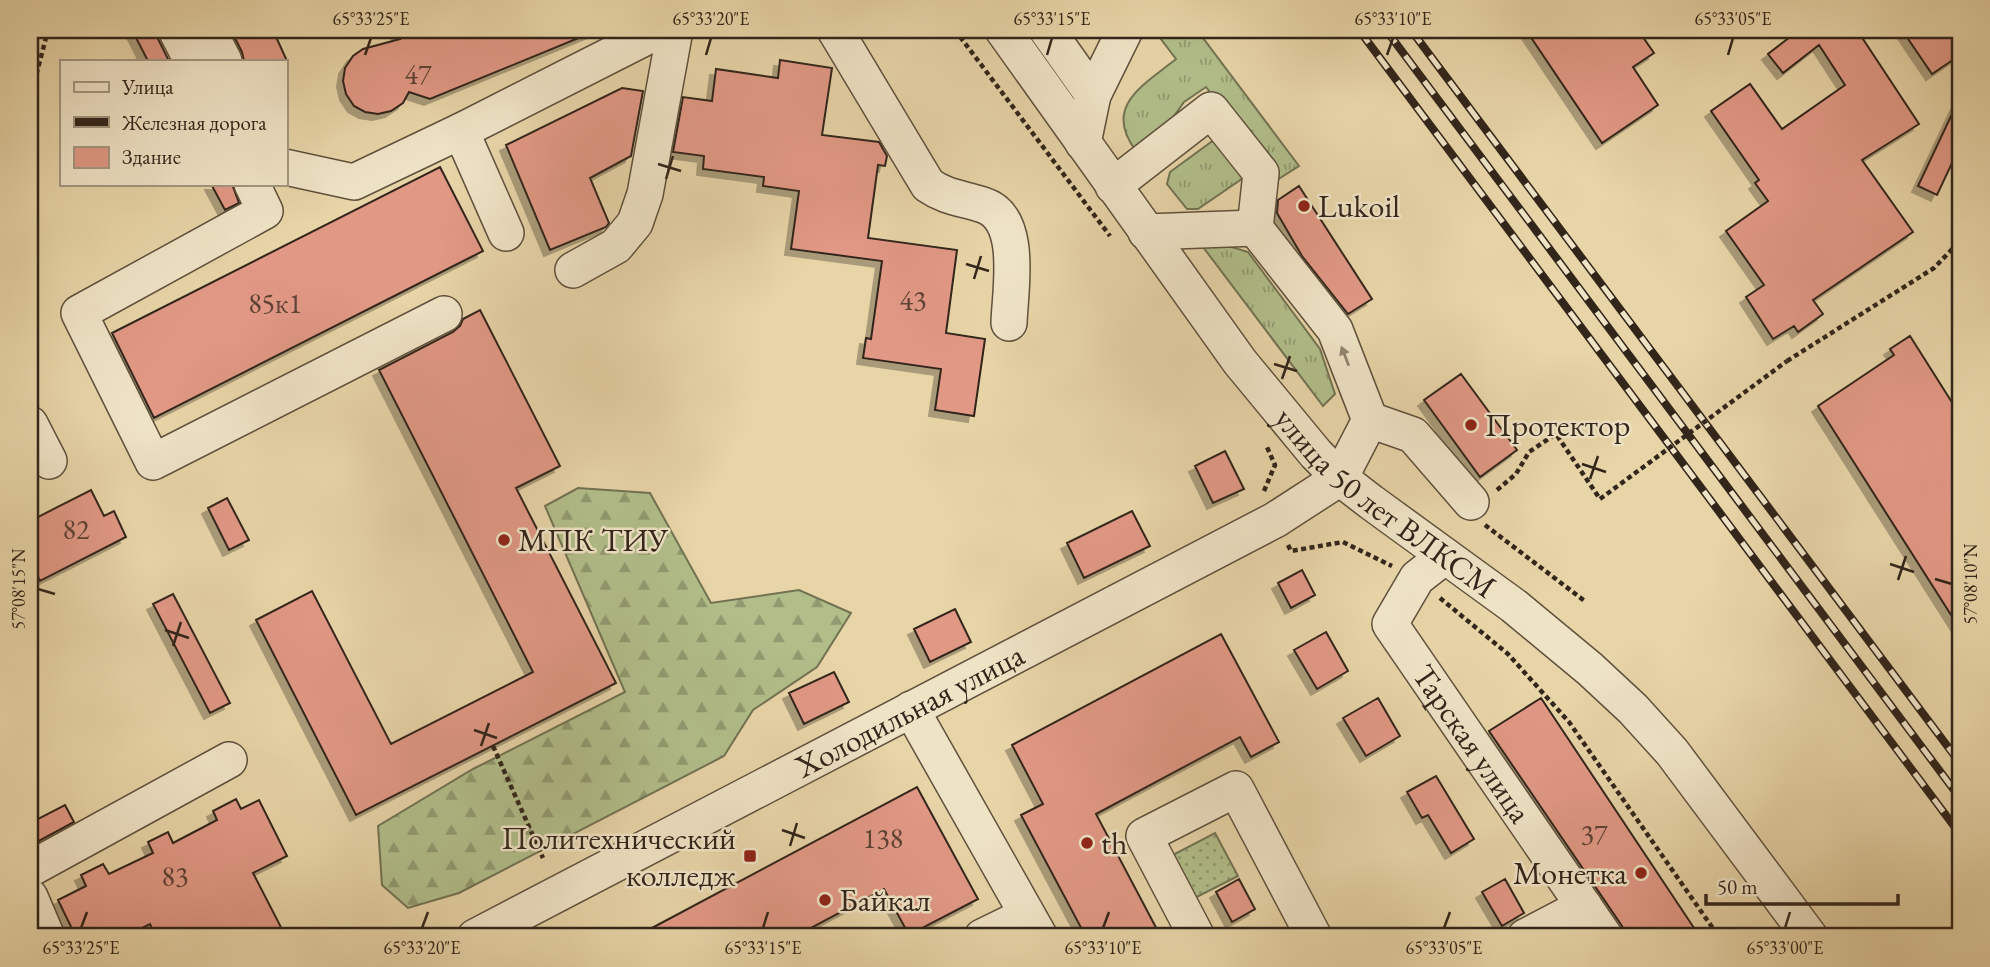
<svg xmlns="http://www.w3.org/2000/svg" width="1990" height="967" font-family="'EB Garamond',serif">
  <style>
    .grass { fill: url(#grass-tufts); stroke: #727252; stroke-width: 2 }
    .forest { fill: url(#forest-firs); stroke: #727252; stroke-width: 2 }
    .park { fill: url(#park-dots); stroke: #727252; stroke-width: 2 }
    .building { fill: #e19885; stroke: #32251a; stroke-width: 2; filter: url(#shadow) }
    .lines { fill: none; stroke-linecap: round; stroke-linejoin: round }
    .minor-casing { stroke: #5f513d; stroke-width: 38 }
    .path { stroke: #32251a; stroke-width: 4.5; stroke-dasharray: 5 3.5; stroke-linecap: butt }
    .minor { stroke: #efe3c6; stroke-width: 35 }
    .rail-casing { stroke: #32251a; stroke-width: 8 }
    .rail { stroke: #efe3c6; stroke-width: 5; stroke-dasharray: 16; stroke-linecap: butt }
    .path-bridge { stroke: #32251a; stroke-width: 4.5; stroke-dasharray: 5 3.5; stroke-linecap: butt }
    .oneway { fill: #908470 }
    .ticks { fill: none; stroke: #32251a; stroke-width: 2.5 }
    .poi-dot { fill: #8f2418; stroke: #efe3c6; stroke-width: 2.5 }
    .labels { text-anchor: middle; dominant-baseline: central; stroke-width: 5; stroke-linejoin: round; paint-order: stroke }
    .number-label { font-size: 28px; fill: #5e4235 }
    .poi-label { font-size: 32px; fill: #32251a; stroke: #efe3c6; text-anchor: start }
    .street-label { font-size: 32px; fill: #32251a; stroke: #efe3c6 }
    .neatline { fill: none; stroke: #32251a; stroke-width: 2.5 }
    .ticks-label { font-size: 18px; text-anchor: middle; fill: #32251a }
  </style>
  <defs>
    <pattern id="grass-tufts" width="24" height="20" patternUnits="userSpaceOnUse" patternTransform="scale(1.75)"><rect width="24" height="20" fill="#b1be8a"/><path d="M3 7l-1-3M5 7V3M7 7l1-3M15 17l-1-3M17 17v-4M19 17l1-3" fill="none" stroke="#919a70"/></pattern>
    <pattern id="forest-firs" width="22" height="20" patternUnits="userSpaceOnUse" patternTransform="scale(1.75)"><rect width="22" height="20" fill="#b1be8a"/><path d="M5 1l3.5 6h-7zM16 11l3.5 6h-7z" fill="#919a70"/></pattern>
    <pattern id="park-dots" width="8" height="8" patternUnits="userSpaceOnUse" patternTransform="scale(1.75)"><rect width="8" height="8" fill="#b1be8a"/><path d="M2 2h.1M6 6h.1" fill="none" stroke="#919a70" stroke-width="1.8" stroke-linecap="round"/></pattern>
    <filter id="shadow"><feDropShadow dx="-6" dy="6" stdDeviation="0" flood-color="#0004"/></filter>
  </defs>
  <rect width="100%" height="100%" fill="#e7d4a7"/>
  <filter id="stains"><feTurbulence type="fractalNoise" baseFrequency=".00286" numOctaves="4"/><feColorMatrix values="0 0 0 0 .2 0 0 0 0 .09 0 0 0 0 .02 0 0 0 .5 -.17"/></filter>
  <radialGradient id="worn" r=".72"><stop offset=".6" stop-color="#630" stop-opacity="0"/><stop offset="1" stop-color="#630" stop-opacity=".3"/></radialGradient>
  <!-- grass -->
  <path class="grass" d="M1154,30H1197L1299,166L1277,180L1206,87L1184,102L1157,140L1136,151C1102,106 1144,85 1176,59Z
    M1218,137L1246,176L1198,209H1187L1167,184L1170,172Z
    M1209,240L1248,252L1320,349L1335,394L1323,406L1200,243Z"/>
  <!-- forest -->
  <path class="forest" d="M578,488L650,493L711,603L799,590L851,613L817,667L753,710L724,756L459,893L408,908L382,885L378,826L473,769L625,692L545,506Z"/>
  <!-- park -->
  <path class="park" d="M1215,833L1238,876L1189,901L1167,858Z"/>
  <!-- building -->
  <path class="building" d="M132,30H156L158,39L169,61H148Z
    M231,30H273L287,61H244L242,52Z
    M396,30H598L430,99L409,92L403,103L391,111L378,114L365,112L354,106L346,94L343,81L345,68L353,56L363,49L400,39Z
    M1526,30H1638L1654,53L1633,67L1658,105L1602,143Z
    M1799,30H1857L1919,124L1862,160L1913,232L1813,300L1823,314L1798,332L1794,326L1773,339L1746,297L1764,285L1726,231L1768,201L1755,183L1759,180L1711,111L1750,84L1782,129L1845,85L1819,45L1783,73L1768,54Z
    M1902,30H1955L1960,37V55L1932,74Z
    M780,60L832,68L822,135L879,142L887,156L885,166L878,165L868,238L957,250L946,333L985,339L974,416L935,410L941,369L863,358L866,338L871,339L882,261L791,249L799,191L763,186L764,177L703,169L704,156L673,152L683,97L712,101L716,69L778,78Z
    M622,88L643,91L631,156L590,178L609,223L606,227L550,250L506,145Z
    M1960,97V146L1937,195L1918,186Z
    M440,167L483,251L154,418L112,333Z
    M211,184H232L239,203L225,210Z
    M1299,186L1372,299L1348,314L1302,256L1277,213L1278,200Z
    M480,310L560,466L516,488L616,683L356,815L256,620L312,591L391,744L533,672L379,370L453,332L460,326L463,319Z
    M1910,336L1960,415V629L1818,406L1894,355L1890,349Z
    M1461,374L1517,450L1480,477L1424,400Z
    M1225,451L1244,489L1213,503L1195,466Z
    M91,490L104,516L114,511L126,537L40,581L30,559V521Z
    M227,498L249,540L229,550L208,508Z
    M1132,511L1150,546L1084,578L1067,543Z
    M1302,570L1315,595L1291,608L1278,583Z
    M173,594L230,703L210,713L153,604Z
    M955,609L971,642L930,662L914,629Z
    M1326,632L1348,671L1317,689L1294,650Z
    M1221,634L1279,742L1251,757L1240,737L1096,814L1161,937H1086L1021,815L1043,804L1012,745Z
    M834,672L849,702L804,724L789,693Z
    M1378,698L1400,736L1366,756L1343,718Z
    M1541,698L1700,937H1626L1622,926L1489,731Z
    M1436,776L1474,839L1451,853L1428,815L1422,818L1407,792Z
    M917,787L978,899L909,935L884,889L794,937H635Z
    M236,799L241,809L259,800L287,856L253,873L286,937H156L150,924L123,937H76L58,900L86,886L81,875L103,864L109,874L153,853L148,842L168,832L173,843L217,820L213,811Z
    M65,805L74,822L37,842L30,829V823Z
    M1239,879L1255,909L1232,922L1216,892Z
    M1505,879L1524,913L1502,926L1482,892Z"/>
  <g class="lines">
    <defs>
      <g id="minor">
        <path d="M176,30L192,61"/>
        <path d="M208,30L224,61"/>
        <path d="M835,30L928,185C947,198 962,198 983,205C1024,218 1010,290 1009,323"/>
        <path id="s1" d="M1003,30L1240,362L1316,454L1340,478L1371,502L1514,606L1590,669L1633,709L1672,752L1810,937"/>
        <path d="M1047,30L1093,95"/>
        <path d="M1083,143L1093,95L1125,30"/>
        <path d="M285,167L354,182L461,131"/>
        <path d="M252,184L265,211L79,313L153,462L444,314"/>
        <path d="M1113,186L1211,110L1261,173L1255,228"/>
        <path d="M1146,232L1255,228L1335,330L1370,420L1340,478"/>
        <path d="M506,233L461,131L660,30"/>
        <path d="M573,270L616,246L635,223L645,194L675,30"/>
        <path d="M1370,420L1413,435L1471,502"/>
        <path d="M30,424L49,461"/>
        <path id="s2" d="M1445,556L1417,578L1390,624L1605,937"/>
        <path d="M911,709L1040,937"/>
        <path d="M30,869L229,760"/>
        <path d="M30,897L47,937"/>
        <path id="s3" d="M475,937L1275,520L1340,478"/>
        <path d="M982,937L1027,915"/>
        <path d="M1197,937L1144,836L1236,789L1314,937"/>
        <path d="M1525,937L1584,906"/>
      </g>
    </defs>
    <!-- minor casing -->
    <use href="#minor" class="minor-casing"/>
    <!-- path -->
    <path class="path" d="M955,30L1110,236
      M30,99L48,30
      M1787,361L1934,268L1960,241
      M1497,490L1516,474L1529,452L1556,434L1600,499
      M1264,491L1275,465L1266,445
      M1485,525L1586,602
      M1288,545L1291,551L1343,542L1392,566
      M1440,598L1508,654L1569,722L1719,937
      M493,746L543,858"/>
    <!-- minor -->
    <use href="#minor" class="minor"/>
    <defs>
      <path id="rail" d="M1359,30L1960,834
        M1386,30L1960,798
        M1411,30L1960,763"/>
    </defs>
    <!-- rail casing -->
    <use href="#rail" class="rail-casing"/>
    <!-- rail -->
    <use href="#rail" class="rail"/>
    <!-- path-bridge -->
    <path class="path-bridge" d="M1600,499L1787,361"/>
  </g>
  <!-- one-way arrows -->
  <defs><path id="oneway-solid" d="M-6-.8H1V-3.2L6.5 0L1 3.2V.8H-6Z" transform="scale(1.75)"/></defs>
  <use class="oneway" href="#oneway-solid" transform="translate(1345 356) rotate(-111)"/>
  <!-- ticks -->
  <path class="ticks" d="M365,55L371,38M706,55L711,38M1047,55L1052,38M1387,55L1393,38M1728,55L1733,38M658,164L681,171M666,179L673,156M966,264L989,271M974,279L981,256M1274,364L1297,371M1282,379L1290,356M1582,464L1606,472M1590,479L1598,456M1890,564L1914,572M1935,579L1952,584M1898,580L1906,556M38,589L55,594M165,630L189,638M173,646L181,622M474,730L497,738M481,746L489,723M782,830L805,838M790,846L797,823M81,928L87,912M422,928L428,912M763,928L768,912M1103,928L1109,912M1444,928L1450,912M1785,928L1790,912"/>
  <!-- markers -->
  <g class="poi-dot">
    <circle cx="1304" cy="206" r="7"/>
    <circle cx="1471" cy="425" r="7"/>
    <circle cx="504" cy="540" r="7"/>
    <circle cx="1087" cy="843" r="7"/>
    <rect x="743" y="849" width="14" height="14" rx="3.5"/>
    <circle cx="1641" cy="873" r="7"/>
    <circle cx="825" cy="900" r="7"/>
  </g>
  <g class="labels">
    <!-- number labels -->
    <g class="number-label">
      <text x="418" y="74">47</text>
      <text x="913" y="300">43</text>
      <text x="275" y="303">85к1</text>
      <text x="76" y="529">82</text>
      <text x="1594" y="834">37</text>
      <text x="883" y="838">138</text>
      <text x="175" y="876">83</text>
    </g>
    <!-- poi labels -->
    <g class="poi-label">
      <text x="1318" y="206">Lukoil</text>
      <text x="1485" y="425">Протектор</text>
      <text x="518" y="540">МПК ТИУ</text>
      <text x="736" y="838" text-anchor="end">Политехнический<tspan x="736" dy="37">колледж</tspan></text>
      <text x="1101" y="843">th</text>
      <text x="1627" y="873" text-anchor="end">Монетка</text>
      <text x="839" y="900">Байкал</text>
    </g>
    <!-- street labels -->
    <g class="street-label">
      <text stroke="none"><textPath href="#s1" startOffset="612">улица 50 лет ВЛКСМ</textPath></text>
      <text stroke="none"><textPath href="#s3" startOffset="490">Холодильная улица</textPath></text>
      <text stroke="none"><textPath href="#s2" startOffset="234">Тарская улица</textPath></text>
    </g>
  </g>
  <!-- margin -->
  <rect width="1990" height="967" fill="none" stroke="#e7d4a7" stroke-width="77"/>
  <!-- legend -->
  <rect x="60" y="60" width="228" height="126" fill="#efe3c6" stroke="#a39781" stroke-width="2"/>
  <rect x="74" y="82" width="35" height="10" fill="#efe3c6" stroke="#a39781" stroke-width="2"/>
  <text x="122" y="94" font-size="21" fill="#32251a">Улица</text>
  <rect x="74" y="117" width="35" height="10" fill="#32251a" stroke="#a39781" stroke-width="2"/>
  <text x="122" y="130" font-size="21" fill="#32251a">Железная дорога</text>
  <rect x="74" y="147" width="35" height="21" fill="#e19885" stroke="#a39781" stroke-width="2"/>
  <text x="122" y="164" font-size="21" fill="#32251a">Здание</text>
  <!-- scale -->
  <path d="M1706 894v10h192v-10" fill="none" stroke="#32251a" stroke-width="3.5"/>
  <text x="1717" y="894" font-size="21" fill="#32251a" stroke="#efe3c6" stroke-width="5" paint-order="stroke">50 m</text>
  <rect x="38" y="38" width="1914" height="890" class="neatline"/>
  <g class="ticks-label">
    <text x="371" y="25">65°33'25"E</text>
    <text x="711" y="25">65°33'20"E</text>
    <text x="1052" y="25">65°33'15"E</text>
    <text x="1393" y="25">65°33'10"E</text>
    <text x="1733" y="25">65°33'05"E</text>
    <text transform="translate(1971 584) rotate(-90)" y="6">57°08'10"N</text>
    <text transform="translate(19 589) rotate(-90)" y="6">57°08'15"N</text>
    <text x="81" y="954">65°33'25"E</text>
    <text x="422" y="954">65°33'20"E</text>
    <text x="763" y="954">65°33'15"E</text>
    <text x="1103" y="954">65°33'10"E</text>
    <text x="1444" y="954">65°33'05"E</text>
    <text x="1785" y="954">65°33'00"E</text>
  </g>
  <rect width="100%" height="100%" filter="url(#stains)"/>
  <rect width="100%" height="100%" fill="url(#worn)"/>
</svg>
